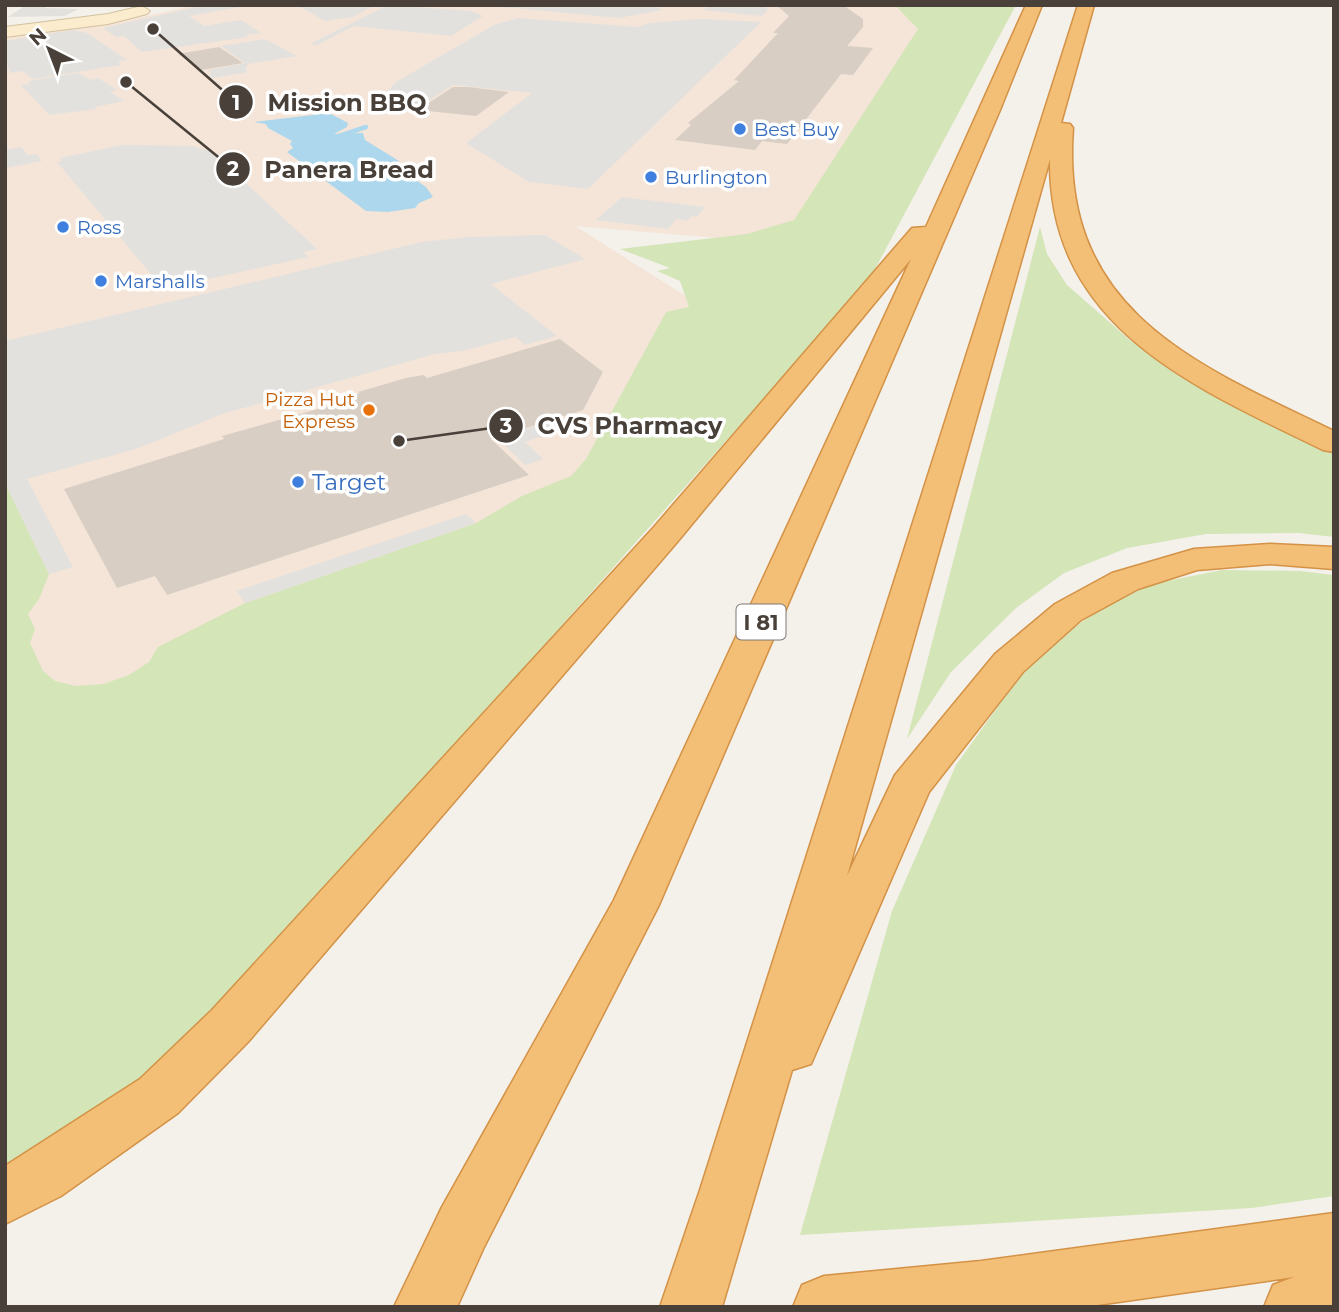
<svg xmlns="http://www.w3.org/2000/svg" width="1339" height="1312" font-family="Montserrat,sans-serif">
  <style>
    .commercial { fill: #f4e5d8 }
    .green { fill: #d4e5b7 }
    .parking { fill: #e3e1de }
    .water { fill: #acd7ec }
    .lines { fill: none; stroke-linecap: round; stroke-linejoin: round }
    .stream { stroke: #acd7ec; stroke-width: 4.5 }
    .building { fill: #d8cec4 }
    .secondary-casing { stroke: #d3c19f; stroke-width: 2 }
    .motorway-casing { stroke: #d39246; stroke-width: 3 }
    .secondary { fill: #fbecce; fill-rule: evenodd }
    .motorway { fill: #f3be76; fill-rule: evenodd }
    .shop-dot { fill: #3f7fe0; stroke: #fff; stroke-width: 2.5 }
    .food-dot { fill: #e8710a; stroke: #fff; stroke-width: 2.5 }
    .labels { text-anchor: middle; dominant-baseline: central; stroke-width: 7; stroke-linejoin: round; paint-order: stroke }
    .far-shop-label { font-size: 19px; fill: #366cbe; stroke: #fff; text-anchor: start }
    .far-food-label { font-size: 19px; fill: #c56008; stroke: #fff; text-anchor: end }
    .shield { fill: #fff; stroke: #7f7974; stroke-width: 2 }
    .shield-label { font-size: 21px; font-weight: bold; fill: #484039 }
    .shop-label { font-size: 23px; fill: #366cbe; stroke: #fff; text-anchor: start }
    .leader { fill: none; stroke: #484039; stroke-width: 2.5 }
    .callout-dot { fill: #484039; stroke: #fff; stroke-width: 2.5 }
    .mark-label { font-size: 21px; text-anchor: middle; font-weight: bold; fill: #fff }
    .callout-label { font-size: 24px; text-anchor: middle; font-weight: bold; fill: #484039; stroke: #fff; stroke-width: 7; stroke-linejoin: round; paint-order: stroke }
  </style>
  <rect width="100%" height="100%" fill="#f4f0ea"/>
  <!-- commercial -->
  <path class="commercial" d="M195,5H902L922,29L800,220L777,231L718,238L575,226L700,305L588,503L51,713L5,605V37L147,16Z"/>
  <!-- green -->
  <path class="green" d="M895,5H1016L874,271L847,305L204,1027L126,1094L5,1175V483L49,574L39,599L28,614L35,629L30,643L43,671L55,681L76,686L104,684L129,675L149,662L158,647L245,603L476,523L522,496L571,476L586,459L666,312L689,307L680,281L657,271L670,268L620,249L747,234L794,220L918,29Z
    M1040,227L1047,254L1067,285L1131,341L1225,401L1334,454V537L1299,533L1206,534L1127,548L1064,573L1016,608L951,672L907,739Z
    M1222,570L1300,571L1334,575V1196L1252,1208L800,1235L892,911L956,765L1017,680L1065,633L1103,608L1152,584Z"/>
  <!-- parking -->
  <path class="parking" d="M26,5H47L45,8L79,9L64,16L8,17Z
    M205,5H251L189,16L204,26L241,20L261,33L246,35L248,37L142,52L124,36L116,37L103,28Z
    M297,5H375L353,17L325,21Z
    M388,5L471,11L483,16L451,36L354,26L317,45L310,44Z
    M482,5H651L663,10L619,18Z
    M716,5H764L768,10L762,16L702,10Z
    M518,18L637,27L649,23L700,19L761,22L588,189L529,182L466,143L532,93L453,85L416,109L386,92L396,82L494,25Z
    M73,30L87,33L127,60L118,61L121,65L33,79L22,71L10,73L5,58V41Z
    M265,39L297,56L248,64L245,70L248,72L213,78L209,76L211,72L208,70L245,63L221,46Z
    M78,73L90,80L98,78L117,90L110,92L124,101L95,107L96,109L49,115L21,85L30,84L28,81Z
    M122,145L192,146L212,152L317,249L304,252L308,257L173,287L169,283L160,285L57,162L62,161L60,158Z
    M21,147L28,155L37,154L42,161L5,168V150Z
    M622,197L705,207L697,217L692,216L687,221L676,219L668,229L596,220Z
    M545,235L585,259L491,284L557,336L525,345L516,337L462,351L435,354L222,414L139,448L27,479L73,567L49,574L5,483V341L422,242L467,237Z
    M554,420L564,429L525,442L543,459L525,465L497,438Z
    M466,514L476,523L245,603L237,591Z"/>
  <!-- water -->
  <path class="water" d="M321,114H331L348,123L347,127L334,134L363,133L365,140L399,161L393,164L426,187L433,197L419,203L415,208L388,212L366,211L287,152L293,148L290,144L292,141L268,128L266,124L254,122Z"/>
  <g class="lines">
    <!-- stream -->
    <path class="stream" d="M336,137L366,127"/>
  </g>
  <!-- building -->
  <path class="building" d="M776,5L846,7L863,19V27L847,46L873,48L853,75L841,74L787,144L762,141L755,150L675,140L691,125L688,123L739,81L734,80L778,33H773L789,16Z
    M219,47L243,63L201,70L178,54Z
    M453,87H468L509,92L476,116L418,110Z
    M560,339L603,372L583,410L491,439L529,475L167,595L155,576L117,588L64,489L224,439L222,436L332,405L329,402L360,393L358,392L406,378L424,375L427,378Z"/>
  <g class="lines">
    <defs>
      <path id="secondary" d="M142,6L150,11L147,14L108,24L5,37V27L108,14Z"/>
      <path id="motorway" d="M1026,5H1042L1000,110L659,905L484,1247L457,1307H394L442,1207L614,900L911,259L678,541L248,1042L178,1113L61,1196L5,1224V1166L140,1079L212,1010L654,527L912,228L926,227Z
        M1078,5H1094L1061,123L1070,124L1073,128C1059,310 1194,364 1334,431V452L1323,450C1195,387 1048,328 1050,159L847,876L895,775L995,654L1055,604L1112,573L1194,549L1270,544L1334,547V569L1270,564L1197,570L1138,589L1081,620L1023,672L929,792L811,1064L792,1070L722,1307H660L700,1190Z
        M1334,1213V1271L1308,1275L1334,1271V1307H1264L1273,1285L1294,1277L1083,1307H793L802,1285L824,1276L981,1261Z"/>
    </defs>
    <!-- secondary casing -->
    <use href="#secondary" class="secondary-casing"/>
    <!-- motorway casing -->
    <use href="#motorway" class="motorway-casing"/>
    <!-- secondary -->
    <use href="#secondary" class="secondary"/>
    <!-- motorway -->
    <use href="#motorway" class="motorway"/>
  </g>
  <!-- markers -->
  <g class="shop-dot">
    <circle cx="740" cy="129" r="7"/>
    <circle cx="651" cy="177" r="7"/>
    <circle cx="63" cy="227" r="7"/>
    <circle cx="101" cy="281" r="7"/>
    <circle cx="298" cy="482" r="7"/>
  </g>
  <circle class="food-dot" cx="369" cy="410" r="7"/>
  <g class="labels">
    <!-- far-shop labels -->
    <g class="far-shop-label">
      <text x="754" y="129">Best Buy</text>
      <text x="665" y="177">Burlington</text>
      <text x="77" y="227">Ross</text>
      <text x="115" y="281">Marshalls</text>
    </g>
    <!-- far-food labels -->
    <g class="far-food-label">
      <text x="355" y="399">Pizza Hut<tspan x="355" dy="22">Express</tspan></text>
    </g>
    <!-- shield labels -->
    <rect class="shield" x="736.5" y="604.5" width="49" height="35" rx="5"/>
    <g class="shield-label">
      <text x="761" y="622">I 81</text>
    </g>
    <!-- shop labels -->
    <g class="shop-label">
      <text x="312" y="482">Target</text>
    </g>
  </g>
  <!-- callouts -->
  <path class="leader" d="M153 29L236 102M126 82L233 169M399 441L506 426"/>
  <g class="callout-dot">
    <circle cx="153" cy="29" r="7"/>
    <circle cx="126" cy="82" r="7"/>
    <circle cx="399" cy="441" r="7"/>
    <circle cx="236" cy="102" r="18"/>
    <circle cx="233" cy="169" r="18"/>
    <circle cx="506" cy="426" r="18"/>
  </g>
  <g class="mark-label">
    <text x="236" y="110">1</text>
    <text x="233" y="176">2</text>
    <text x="506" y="433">3</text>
  </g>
  <g class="callout-label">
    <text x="347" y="111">Mission BBQ</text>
    <text x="349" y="178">Panera Bread</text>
    <text x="630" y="434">CVS Pharmacy</text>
  </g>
  <!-- border -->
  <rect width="1339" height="1312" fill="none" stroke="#484039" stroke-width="14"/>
  <!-- north arrow -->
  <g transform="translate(49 49) rotate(318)" stroke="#ffffff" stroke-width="5" paint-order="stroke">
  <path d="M0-5L12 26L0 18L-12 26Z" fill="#484039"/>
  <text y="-10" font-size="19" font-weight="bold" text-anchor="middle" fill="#484039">N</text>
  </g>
</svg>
